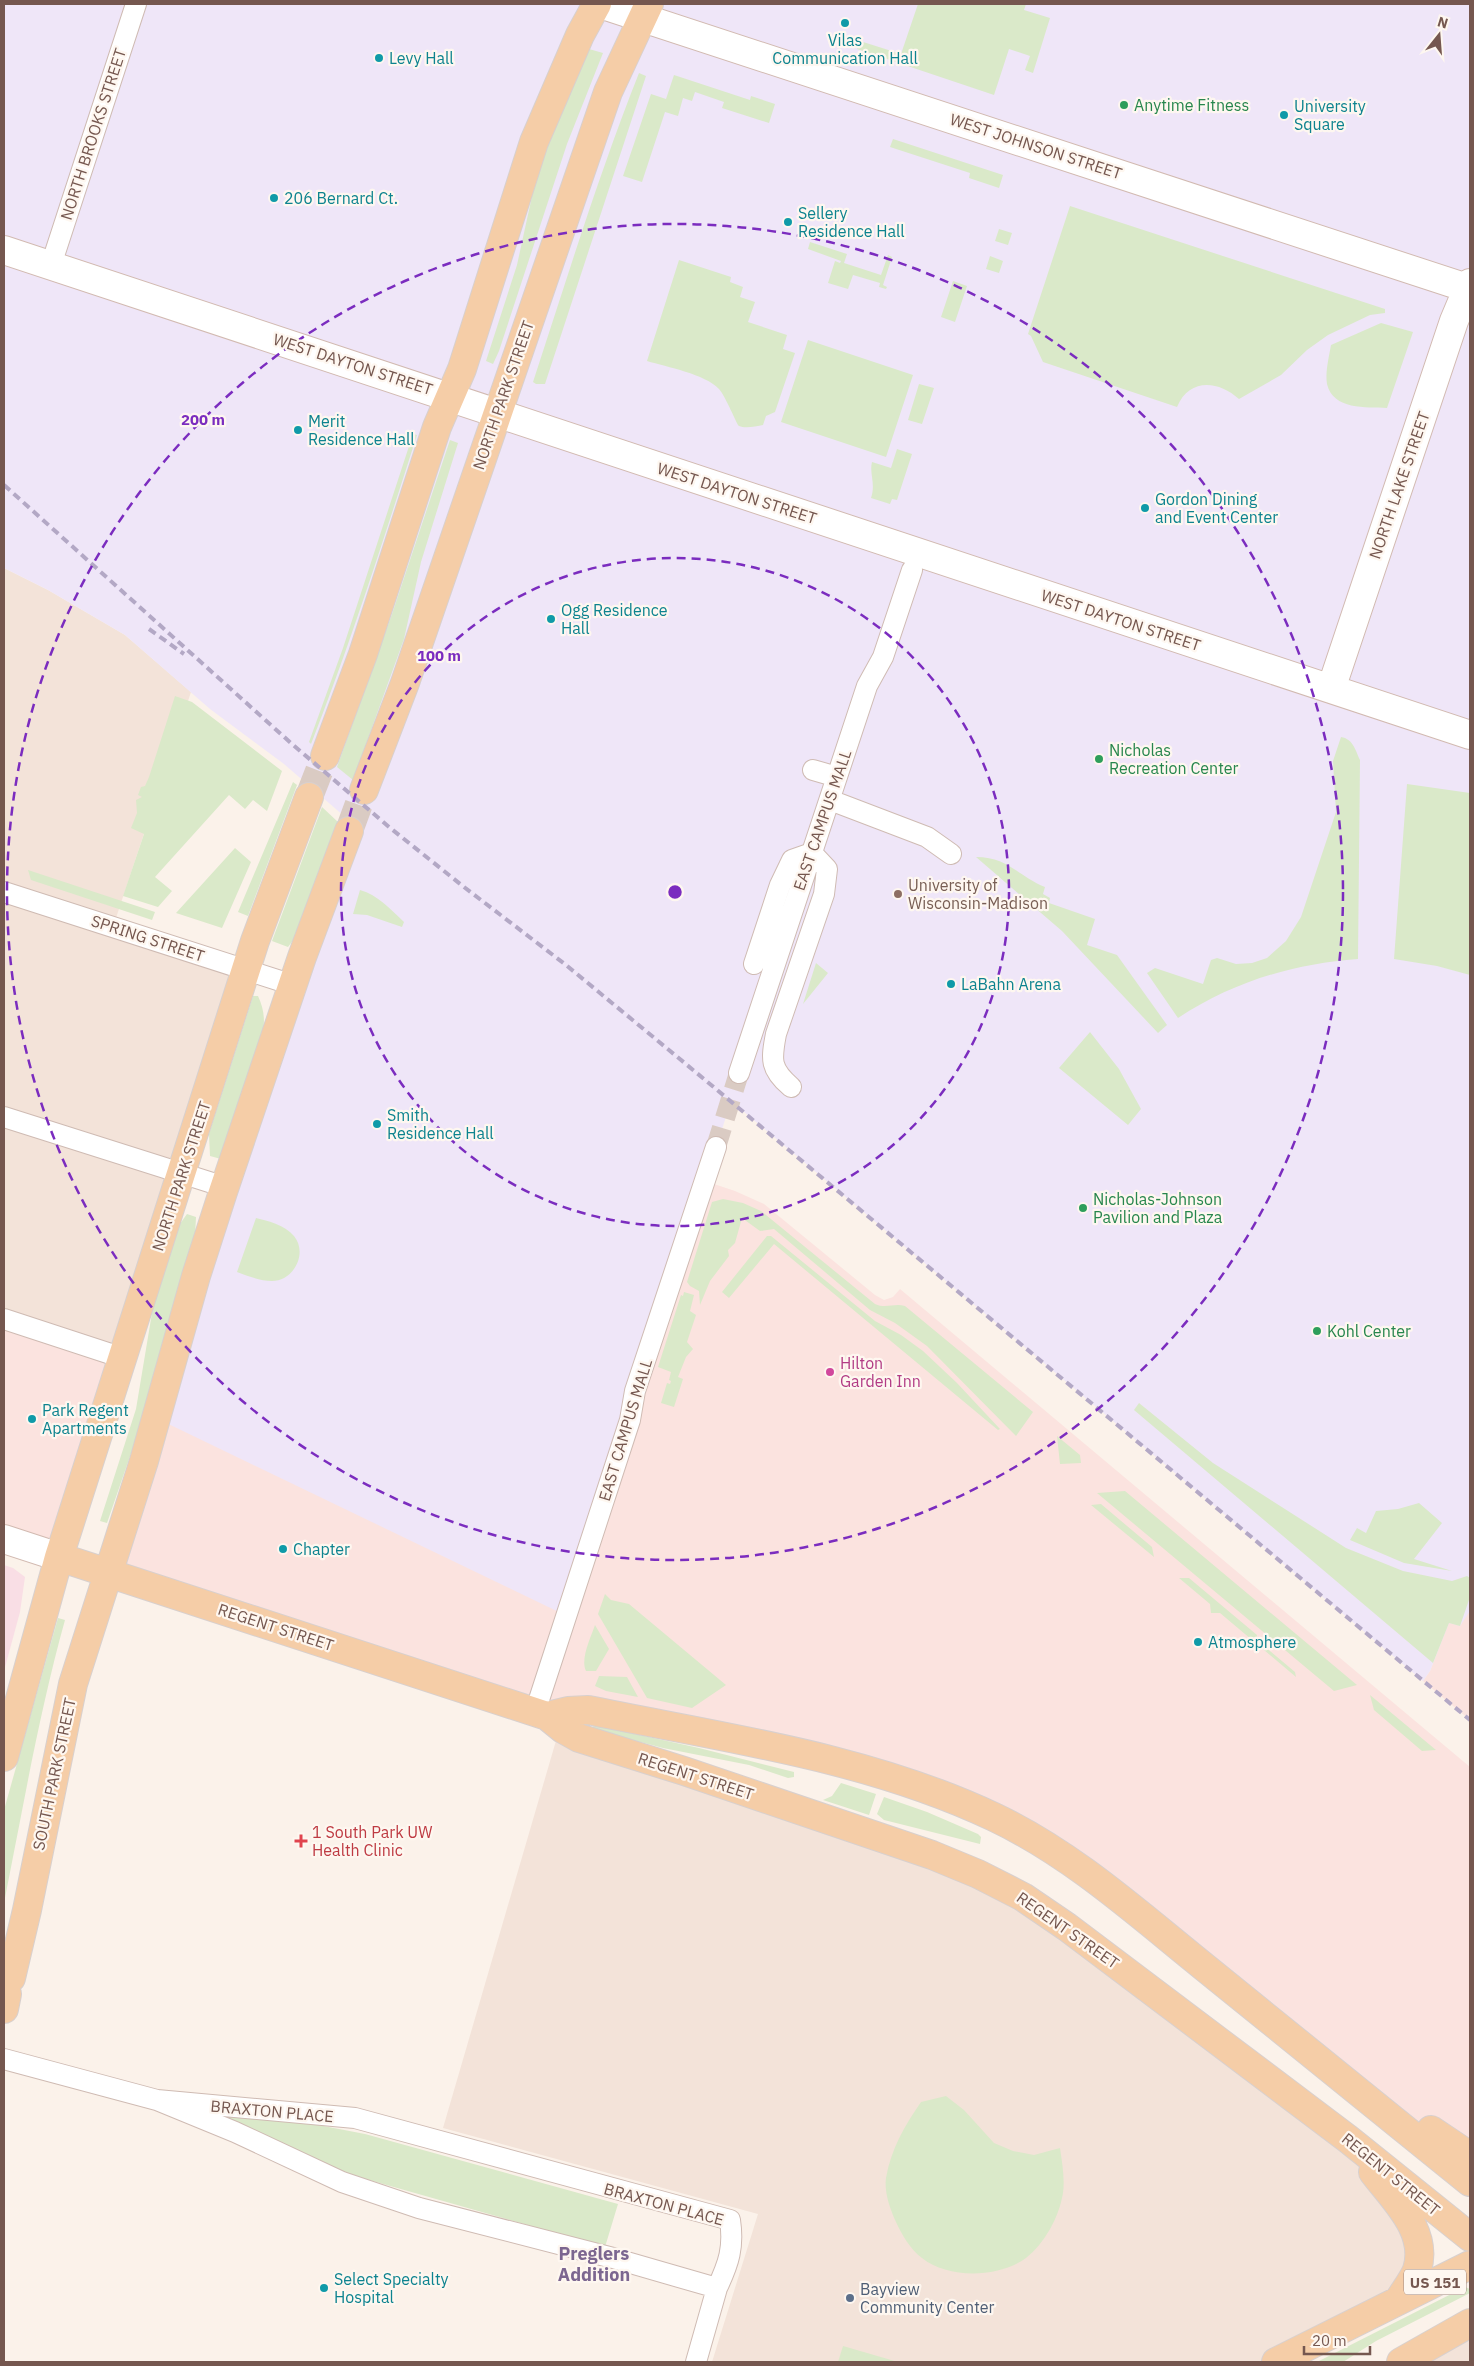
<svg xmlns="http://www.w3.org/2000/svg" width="1474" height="2366" font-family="'IBM Plex Sans',sans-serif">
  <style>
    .residential { fill: #f3e3d9 }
    .commercial { fill: #fbe3df }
    .education { fill: #efe6f8 }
    .medical { fill: #f9dee5 }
    .green { fill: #dae9c9 }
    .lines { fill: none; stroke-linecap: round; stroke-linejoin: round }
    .street-tunnel { stroke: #dacbc3; stroke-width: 20; stroke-dasharray: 20 10; stroke-linecap: butt }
    .primary-tunnel { stroke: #dacbc3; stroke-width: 28; stroke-dasharray: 28 14; stroke-linecap: butt }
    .street-casing { stroke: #cfbbb3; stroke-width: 22 }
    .secondary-casing { stroke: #d2bab1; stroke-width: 30 }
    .primary-casing { stroke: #d8d0ce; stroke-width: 30 }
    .street { stroke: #fff; stroke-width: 20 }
    .secondary { stroke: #fff; stroke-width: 28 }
    .primary { stroke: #f5cda7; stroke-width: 28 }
    .rail { stroke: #b3a8c5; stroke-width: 4; stroke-dasharray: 8 5; stroke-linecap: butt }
    .ring { fill: none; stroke: #7b2cbf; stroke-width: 2.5; stroke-dasharray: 9 6 }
    .culture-dot { fill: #0f9aa8; stroke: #fef7f0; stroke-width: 2 }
    .leisure-dot { fill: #2e9e5b; stroke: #fef7f0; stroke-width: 2 }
    .education-dot { fill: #8d6e63; stroke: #fef7f0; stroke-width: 2 }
    .hotel-dot { fill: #d1479c; stroke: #fef7f0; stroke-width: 2 }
    .health-dot { fill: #e0444e; stroke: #fef7f0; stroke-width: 2 }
    .service-dot { fill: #5c6f8a; stroke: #fef7f0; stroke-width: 2 }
    .labels { text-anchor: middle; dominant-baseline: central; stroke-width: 4.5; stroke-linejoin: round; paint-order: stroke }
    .shield { fill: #fef7f0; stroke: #9e877f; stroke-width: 1 }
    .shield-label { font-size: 15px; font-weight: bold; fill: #75574f }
    .culture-label { font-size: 16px; fill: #0d838f; stroke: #fef7f0; text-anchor: start }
    .leisure-label { font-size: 16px; fill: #27864d; stroke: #fef7f0; text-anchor: start }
    .street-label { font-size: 16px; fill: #75574f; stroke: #fef7f0 }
    .education-label { font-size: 16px; fill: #785e54; stroke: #fef7f0; text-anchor: start }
    .hotel-label { font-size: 16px; fill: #b23c85; stroke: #fef7f0; text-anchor: start }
    .health-label { font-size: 16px; fill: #be3a42; stroke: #fef7f0; text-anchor: start }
    .service-label { font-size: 16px; fill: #4e5e75; stroke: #fef7f0; text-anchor: start }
    .neighbourhood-label { font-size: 18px; font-weight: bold; fill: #7c6690; stroke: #fef7f0 }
    .centre { fill: #7b2cbf; stroke: #fef7f0; stroke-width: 2.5 }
    .ring-label { font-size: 15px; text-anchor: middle; font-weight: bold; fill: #7b2cbf; stroke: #fef7f0; stroke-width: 4.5; stroke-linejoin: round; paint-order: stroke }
  </style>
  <rect width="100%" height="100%" fill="#fbf2ea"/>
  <!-- residential -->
  <path class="residential" d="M4,568L48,590L125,635L191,692L113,927L246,969L123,1358L4,1315Z
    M560,1727L978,1874L1348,2139L1411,2222L1399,2300L1276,2362H712L758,2214L443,2128Z
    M1470,2323V2362H1401Z"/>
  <!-- commercial -->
  <path class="commercial" d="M705,1181L735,1191L764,1204L875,1295L884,1300L893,1297L900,1289L1470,1767V2156L1306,2048L1163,1933L946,1797L568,1711L109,1573L156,1418Z
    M4,1320L123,1358L59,1557L4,1537Z
    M1469,1611H1470V1720L1423,1681L1430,1671L1449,1622Z"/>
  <!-- education -->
  <path class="education" d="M4,4H1470V1611L1460,1626L1449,1623L1430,1671L1423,1681L731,1101L567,1616L156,1418L352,823L284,764L210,709L125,635L48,590L4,568Z"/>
  <!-- medical -->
  <path class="medical" d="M4,1565L13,1568L25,1577L20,1612L4,1671Z"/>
  <!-- green -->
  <path class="green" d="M918,4H1026L1024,10L1050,18L1033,73L1025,70L1030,56L1009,49L994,95L857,49L860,41L901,54Z
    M589,49L603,53L567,144L499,351L493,364L486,361L517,265L534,187L543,155Z
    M639,73L646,76L545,384H536L533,382C567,278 599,174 639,73Z
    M674,75L750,100L751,96L775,104L769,123L722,108L724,102L695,92L692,101L683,98L678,116L665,112L642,182L623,176L651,94L666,99Z
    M893,139L1003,175L999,188L969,178L970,173L890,147Z
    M1070,206L1385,309V313L1370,315L1328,335L1307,350L1281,375L1239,399C1218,380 1189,378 1177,407L1043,362L1031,336L1028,334Z
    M999,229L1012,233L1008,245L995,241Z
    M810,242L847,254L844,263L881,275L888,255L892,257L883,285L887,287L886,289L879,287L880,283L853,275L848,289L828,283L835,261L840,263L841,261L808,249Z
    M990,256L1003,261L999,273L986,269Z
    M679,260L731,277L730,282L743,287L740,297L755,302L748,322L787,335L783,349L795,353L775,412L766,416L763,425C756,426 746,429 739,426C737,425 726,397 719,389C705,374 667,367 647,361Z
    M953,281L967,286L955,322L941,317Z
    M1381,323L1413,332L1387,408C1366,407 1333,410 1327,384C1325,372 1329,357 1331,345Z
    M808,340L913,375L886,457L781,422Z
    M919,384L934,388L922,424L908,420Z
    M413,434L417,435C384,538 351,642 311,744L309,742L343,648Z
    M450,440L458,443L421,562L404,639L353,780L337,767L392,614Z
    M897,449L912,454L897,500L892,499L890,504L871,498C876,484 869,473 872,462L891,468Z
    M175,696L192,702L282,771L267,811L253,800L245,809L229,795L155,877L172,891L158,907L123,896L144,834L131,828L137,813L136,800L142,797L138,795L141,787L145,786L149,777Z
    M1341,737C1353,739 1355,749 1360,760L1358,959C1292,964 1233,982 1178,1018L1147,973L1155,968L1203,984L1211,960L1217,958L1236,964L1252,963L1267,958L1286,941L1301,917L1336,812L1333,761Z
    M293,782L297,785L248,916L238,912Z
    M1407,784L1470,793V975L1437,966L1394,959Z
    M322,807L338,822L297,935L288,947L272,941Z
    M235,848L251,862L222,928L176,913Z
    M976,857C1008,857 1018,876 1045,887L1043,894L1050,898L1049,903L1095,919L1087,945L1117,955L1167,1025L1158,1033L1062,931Z
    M28,870L155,912L152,920L31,880Z
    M360,890C378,895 390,909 404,922L402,927L367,915L353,914Z
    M816,963L828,973L803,1004Z
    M253,996H258C264,1009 265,1019 263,1033L221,1159L210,1156L209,1134Z
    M1090,1032L1119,1069L1141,1109L1128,1125L1059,1068Z
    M723,1199L743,1203L761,1211L875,1304C886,1309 894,1303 905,1306L1033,1412L1016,1436L927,1346L895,1323L870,1310L774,1229L760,1231L742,1218L735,1243L728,1250L729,1256L710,1281L700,1305L699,1291L690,1286L687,1282L712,1202Z
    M187,1214L196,1217L195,1236L137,1436L107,1523L100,1521L136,1409L153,1307L177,1228Z
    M256,1218C268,1221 285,1225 294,1236C308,1253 294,1281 272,1281C260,1281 248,1276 237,1272Z
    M767,1236H771L875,1321L901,1335L923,1351L957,1383L1000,1429L998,1430L774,1244L729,1298L722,1292Z
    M684,1292L694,1295L690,1311L696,1315L687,1342L693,1349L686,1357L678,1377L683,1379L674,1407L661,1403L667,1383L670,1384L671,1381L669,1380L671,1372L658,1367L681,1295L683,1296Z
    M1139,1403L1213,1463L1346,1548L1403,1571L1452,1581L1467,1576L1470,1578V1597L1460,1626L1449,1623L1433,1663L1134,1410Z
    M1057,1436L1080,1455L1081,1463L1060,1464Z
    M1125,1491L1357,1685L1334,1691L1097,1493Z
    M1419,1503L1442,1523L1414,1559L1452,1571L1404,1563L1350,1540L1357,1528L1366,1533L1376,1511L1398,1509Z
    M1101,1504L1152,1547L1154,1557L1091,1505Z
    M1179,1578H1189L1257,1635V1640L1295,1672L1296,1677L1220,1613H1211L1210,1604Z
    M605,1594L611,1600L629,1604L726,1685L692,1708L647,1698L598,1614Z
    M58,1618L65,1620C39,1713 23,1808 4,1903V1810Z
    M595,1625L609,1649L596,1671H586C580,1659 591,1637 595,1625Z
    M599,1676L627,1677L638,1697L606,1691L595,1686Z
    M1370,1695L1436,1750L1422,1751L1374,1710Z
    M594,1725L699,1748L794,1772V1777L788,1778L749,1765L663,1748L592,1729Z
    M841,1783L876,1794L869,1815L823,1800L832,1796Z
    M884,1797L927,1812L978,1834L981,1837L980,1844L884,1820L877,1814Z
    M946,2096L964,2110L994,2143L1013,2151L1034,2155L1060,2148C1062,2162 1065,2179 1063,2193C1059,2217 1045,2243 1026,2258C999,2278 948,2279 922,2258C910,2249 902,2235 896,2222C890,2209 884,2192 886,2178C891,2149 905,2125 921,2102Z
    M225,2115L313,2124L365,2134L618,2204L605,2247L348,2174L307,2159L224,2121Z
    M1465,2287L1470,2289V2293L1376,2341L1343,2362H1317Z
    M843,2346L898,2362H838Z"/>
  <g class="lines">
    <!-- street-tunnel -->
    <path class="street-tunnel" d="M716,1147L739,1073"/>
    <!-- primary-tunnel -->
    <path class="primary-tunnel" d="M309,797L325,756
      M349,831L364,790"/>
    <defs>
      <path id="street" d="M51,265L136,4
        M813,770L837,777
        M830,800L927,837L951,854
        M4,892L293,985
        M754,964L780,885L792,860L812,853
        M739,1073L867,686L883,657L912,570
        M791,1087C770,1069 771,1060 776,1034L824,894L827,869L812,853
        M4,1117L225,1187
        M4,1319L123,1358
        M535,1712L630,1420L635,1391L716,1147
        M4,2059L157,2100L235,2132L342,2182L419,2208L613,2258L717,2288C729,2263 734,2247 730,2220L355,2118L157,2100
        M696,2362L717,2288"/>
      <path id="secondary" d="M600,4L1470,289
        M4,250L1470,735
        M1331,689L1454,321L1470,283
        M4,1539L59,1557"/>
      <path id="primary" d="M325,756L363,654L437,427L462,369L534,142L580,35L597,4
        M364,790L405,683L608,92L649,4
        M59,1557L547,1716L563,1729L579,1738L684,1771L932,1855L978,1874L1023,1897L1067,1927L1348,2139L1470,2237
        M547,1716L568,1711L588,1710C725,1738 867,1757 994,1817C1072,1854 1136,1912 1203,1966C1292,2038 1381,2110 1470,2182
        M4,1757L59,1557L255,941L309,797
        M11,1978L27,1910L73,1684L144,1461L196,1276L223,1192L302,957L349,831
        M4,2009L7,1994
        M1431,2130L1470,2156
        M1373,2172C1394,2200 1429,2231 1417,2270C1413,2280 1405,2290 1399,2300
        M1276,2362L1470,2265
        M1401,2362L1470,2323"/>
    </defs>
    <!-- street casing -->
    <use href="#street" class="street-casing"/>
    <!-- secondary casing -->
    <use href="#secondary" class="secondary-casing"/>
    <!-- primary casing -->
    <use href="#primary" class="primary-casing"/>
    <!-- street -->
    <use href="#street" class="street"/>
    <!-- secondary -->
    <use href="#secondary" class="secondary"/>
    <!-- primary -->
    <use href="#primary" class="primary"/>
    <!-- rail -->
    <path class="rail" d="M4,485L292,744L389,827L464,887L566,965L704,1079L1470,1720
      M149,629L184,654"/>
  </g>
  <!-- distance rings -->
  <g class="ring">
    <circle cx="675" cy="892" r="334"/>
    <circle cx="675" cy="892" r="668"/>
  </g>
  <!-- markers -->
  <g class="culture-dot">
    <circle cx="845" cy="23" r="5"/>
    <circle cx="379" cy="58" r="5"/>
    <circle cx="1284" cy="115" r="5"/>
    <circle cx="274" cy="198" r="5"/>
    <circle cx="788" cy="222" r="5"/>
    <circle cx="298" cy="430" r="5"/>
    <circle cx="1145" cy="508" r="5"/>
    <circle cx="551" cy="619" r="5"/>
    <circle cx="951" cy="984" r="5"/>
    <circle cx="377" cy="1124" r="5"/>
    <circle cx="32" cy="1419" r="5"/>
    <circle cx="283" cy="1549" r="5"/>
    <circle cx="1198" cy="1642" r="5"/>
    <circle cx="324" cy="2288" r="5"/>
  </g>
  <g class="leisure-dot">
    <circle cx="1124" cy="105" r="5"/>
    <circle cx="1099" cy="759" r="5"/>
    <circle cx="1083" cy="1208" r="5"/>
    <circle cx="1317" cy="1331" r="5"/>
  </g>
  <circle class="education-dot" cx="898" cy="894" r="5"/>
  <circle class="hotel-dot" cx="830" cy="1372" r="5"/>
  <path class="health-dot" d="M298.5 1833.5h5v5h5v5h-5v5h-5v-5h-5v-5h5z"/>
  <circle class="service-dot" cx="850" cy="2298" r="5"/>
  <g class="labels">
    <!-- shield labels -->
    <rect class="shield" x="1404" y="2269.5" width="62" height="25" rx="4"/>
    <g class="shield-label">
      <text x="1435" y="2282">US 151</text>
    </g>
    <!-- culture labels -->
    <g class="culture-label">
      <text x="845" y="40" text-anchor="middle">Vilas<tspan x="845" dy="18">Communication Hall</tspan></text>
      <text x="389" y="58">Levy Hall</text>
      <text x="1294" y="106">University<tspan x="1294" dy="18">Square</tspan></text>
      <text x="284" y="198">206 Bernard Ct.</text>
      <text x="798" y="213">Sellery<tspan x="798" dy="18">Residence Hall</tspan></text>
      <text x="308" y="421">Merit<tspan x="308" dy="18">Residence Hall</tspan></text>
      <text x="1155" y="499">Gordon Dining<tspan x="1155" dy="18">and Event Center</tspan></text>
      <text x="561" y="610">Ogg Residence<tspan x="561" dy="18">Hall</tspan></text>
      <text x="961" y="984">LaBahn Arena</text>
      <text x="387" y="1115">Smith<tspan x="387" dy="18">Residence Hall</tspan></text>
      <text x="42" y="1410">Park Regent<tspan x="42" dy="18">Apartments</tspan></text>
      <text x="293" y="1549">Chapter</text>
      <text x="1208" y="1642">Atmosphere</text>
      <text x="334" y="2279">Select Specialty<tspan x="334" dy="18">Hospital</tspan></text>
    </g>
    <!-- leisure labels -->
    <g class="leisure-label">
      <text x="1134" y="105">Anytime Fitness</text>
      <text x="1109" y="750">Nicholas<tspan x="1109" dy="18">Recreation Center</tspan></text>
      <text x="1093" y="1199">Nicholas-Johnson<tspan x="1093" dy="18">Pavilion and Plaza</tspan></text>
      <text x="1327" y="1331">Kohl Center</text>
    </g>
    <!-- street labels -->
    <g class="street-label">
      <text transform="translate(93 134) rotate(-72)">NORTH BROOKS STREET</text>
      <text transform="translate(1036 146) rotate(18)">WEST JOHNSON STREET</text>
      <text transform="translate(353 364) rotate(18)">WEST DAYTON STREET</text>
      <text transform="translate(503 395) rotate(-71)">NORTH PARK STREET</text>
      <text transform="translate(1399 485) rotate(-71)">NORTH LAKE STREET</text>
      <text transform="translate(737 493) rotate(18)">WEST DAYTON STREET</text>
      <text transform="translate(1121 620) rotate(18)">WEST DAYTON STREET</text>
      <text transform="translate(822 820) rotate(-71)">EAST CAMPUS MALL</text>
      <text transform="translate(148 938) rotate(18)">SPRING STREET</text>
      <text transform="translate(181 1176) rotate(-72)">NORTH PARK STREET</text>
      <text transform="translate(625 1430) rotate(-73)">EAST CAMPUS MALL</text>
      <text transform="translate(276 1627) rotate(18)">REGENT STREET</text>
      <text transform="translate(54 1774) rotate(-78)">SOUTH PARK STREET</text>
      <text transform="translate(696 1776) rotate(18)">REGENT STREET</text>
      <text transform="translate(1068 1930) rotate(35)">REGENT STREET</text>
      <text transform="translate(272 2111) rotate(5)">BRAXTON PLACE</text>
      <text transform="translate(1391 2174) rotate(39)">REGENT STREET</text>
      <text transform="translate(664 2204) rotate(15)">BRAXTON PLACE</text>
    </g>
    <!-- education labels -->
    <g class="education-label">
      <text x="908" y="885">University of<tspan x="908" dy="18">Wisconsin-Madison</tspan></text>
    </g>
    <!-- hotel labels -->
    <g class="hotel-label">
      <text x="840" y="1363">Hilton<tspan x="840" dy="18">Garden Inn</tspan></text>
    </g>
    <!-- health labels -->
    <g class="health-label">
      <text x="312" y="1832">1 South Park UW<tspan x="312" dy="18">Health Clinic</tspan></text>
    </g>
    <!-- service labels -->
    <g class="service-label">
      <text x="860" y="2289">Bayview<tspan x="860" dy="18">Community Center</tspan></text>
    </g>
    <!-- neighbourhood labels -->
    <g class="neighbourhood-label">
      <text x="594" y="2253">Preglers<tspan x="594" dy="21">Addition</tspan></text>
    </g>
  </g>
  <circle cx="675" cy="892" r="8" class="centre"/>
  <g class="ring-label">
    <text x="203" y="425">200 m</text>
    <text x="439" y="661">100 m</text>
  </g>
  <!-- border -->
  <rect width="1474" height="2366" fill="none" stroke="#75574f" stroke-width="10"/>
  <!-- north arrow -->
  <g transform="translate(1439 35) rotate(17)" stroke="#fef7f0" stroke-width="4" paint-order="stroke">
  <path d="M0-4L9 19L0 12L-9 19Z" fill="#75574f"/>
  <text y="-8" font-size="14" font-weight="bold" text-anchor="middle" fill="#75574f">N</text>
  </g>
  <!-- scale -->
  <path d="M1304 2346v8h66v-8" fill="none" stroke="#75574f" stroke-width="2.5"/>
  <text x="1312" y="2346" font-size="15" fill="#75574f" stroke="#fef7f0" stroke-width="4" paint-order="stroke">20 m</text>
</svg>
